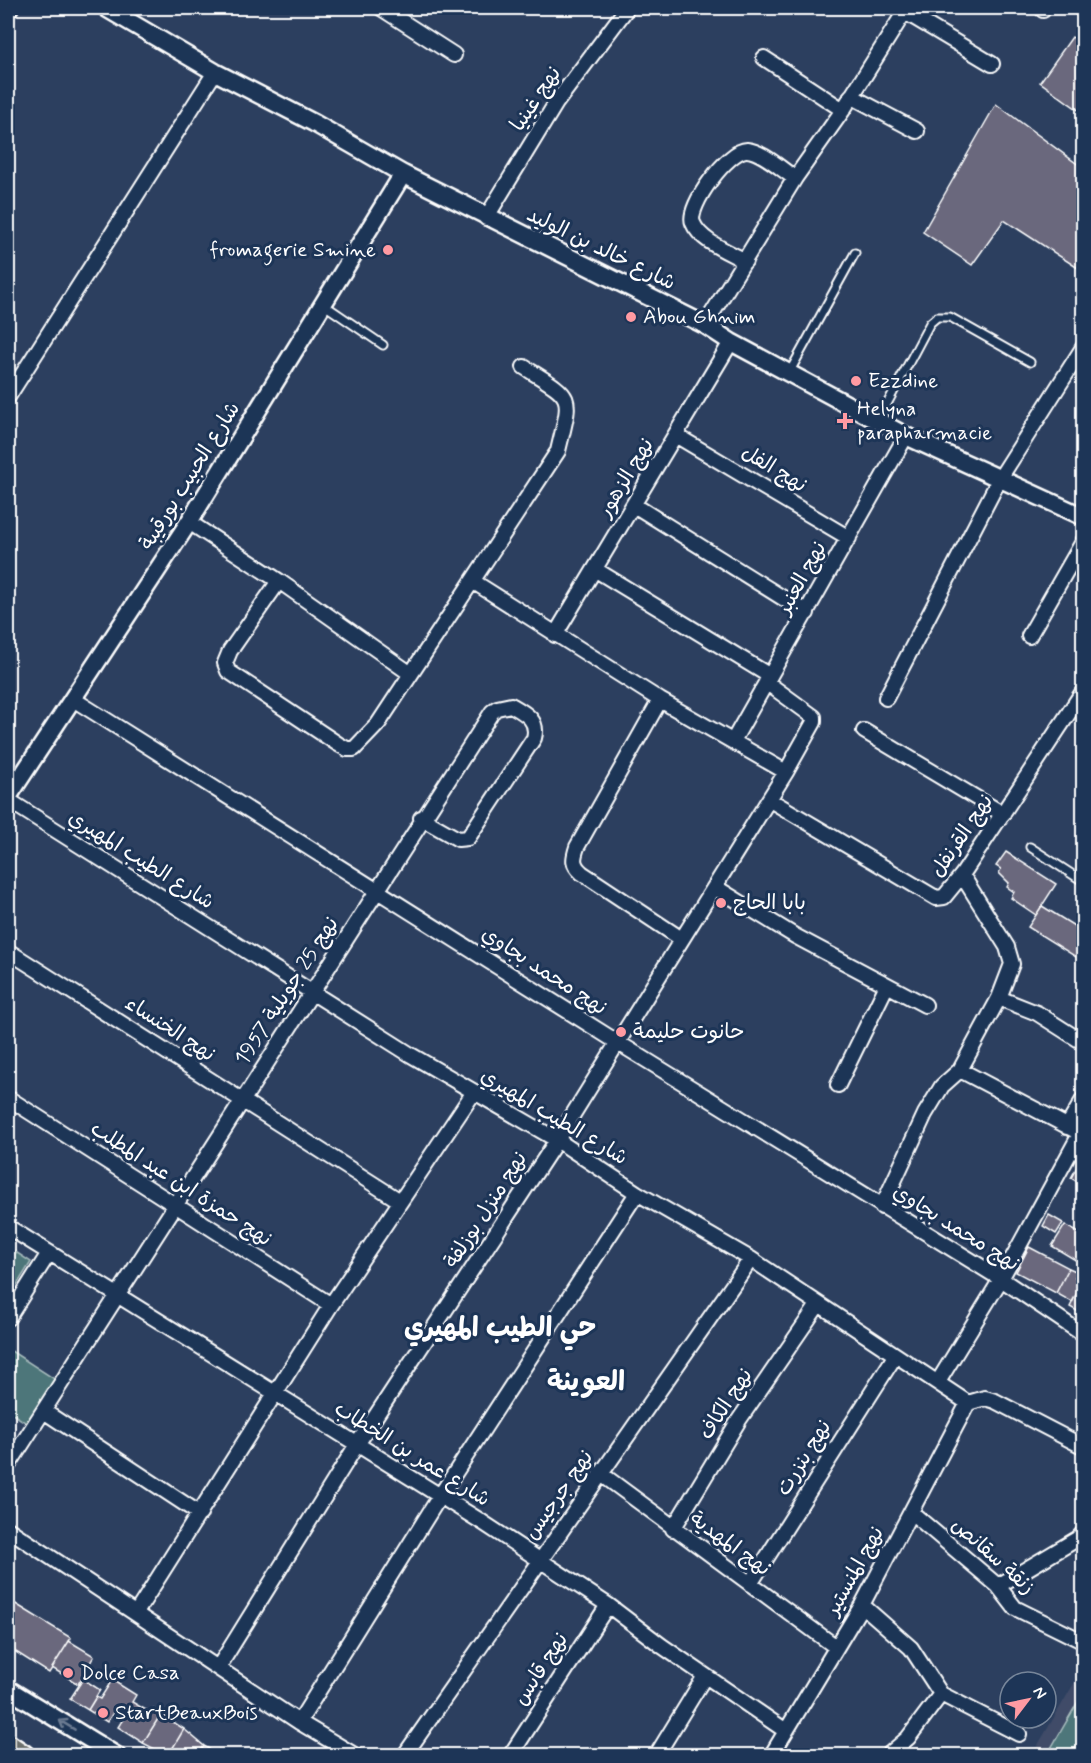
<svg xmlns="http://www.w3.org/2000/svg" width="1091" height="1763" font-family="Mynerve,'Playpen Sans Arabic',sans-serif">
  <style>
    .built { fill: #3f4b68 }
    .green { fill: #4e767a; stroke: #a6babc; stroke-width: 1.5 }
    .building { fill: #6a687d; stroke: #fff; stroke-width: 1.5 }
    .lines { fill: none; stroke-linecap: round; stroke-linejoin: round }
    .service-casing { stroke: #fff; stroke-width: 11 }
    .minor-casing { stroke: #fff; stroke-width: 18 }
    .tertiary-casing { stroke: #fff; stroke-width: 21 }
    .trunk-casing { stroke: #fff; stroke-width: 27 }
    .service { stroke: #1d3557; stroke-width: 7 }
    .minor { stroke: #1d3557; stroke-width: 14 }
    .tertiary { stroke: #1d3557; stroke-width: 16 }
    .trunk { stroke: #6c706d; stroke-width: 22 }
    .oneway { stroke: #6c7c92 }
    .poi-dot { fill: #ff9aa2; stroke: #1d3557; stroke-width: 2 }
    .labels { text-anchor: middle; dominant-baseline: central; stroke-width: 6; stroke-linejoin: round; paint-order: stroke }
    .street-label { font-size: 21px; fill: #fff; stroke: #1d3557 }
    .poi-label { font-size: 21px; fill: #fff; stroke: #1d3557; text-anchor: start }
    .district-label { font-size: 27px; font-weight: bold; fill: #fff; stroke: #1d3557 }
  </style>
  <rect width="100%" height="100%" fill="#2c3f5f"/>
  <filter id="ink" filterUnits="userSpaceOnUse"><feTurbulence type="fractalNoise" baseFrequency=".0167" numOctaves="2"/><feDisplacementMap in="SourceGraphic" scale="12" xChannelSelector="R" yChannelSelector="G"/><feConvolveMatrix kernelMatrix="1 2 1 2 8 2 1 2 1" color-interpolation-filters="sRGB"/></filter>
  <g filter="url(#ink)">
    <!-- built -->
    <path class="built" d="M1083,1668V1755H1032Z"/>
    <!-- green -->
    <path class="green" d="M8,1247L31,1262L8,1299Z
      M8,1349L59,1382L31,1426L8,1411Z
      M1083,1693V1755H1047Z"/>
    <!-- building -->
    <path class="building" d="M1072,37L1084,45V114L1040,82Z
      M996,104L1084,169V272L1004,220L972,265L923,232Z
      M1006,852L1056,884L1036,915L1011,898L1014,892L1007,887L1009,883L999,873L1001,869L996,866Z
      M1042,906L1084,932V962L1028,927Z
      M1082,1158L1084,1159V1186L1071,1178Z
      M1049,1215L1063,1223L1056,1234L1043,1226Z
      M1065,1225L1084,1236L1082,1264L1052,1246Z
      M1029,1247L1069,1268L1056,1293L1016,1272Z
      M1069,1268L1078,1272L1075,1277L1083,1281L1072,1302L1056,1293Z
      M1083,1281H1084V1315L1070,1307Z
      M14,1603L71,1638L49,1673L8,1647V1614Z
      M69,1641L94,1656L78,1684L52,1668Z
      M83,1679L100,1690L88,1710L70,1699Z
      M112,1680L136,1695L132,1702L151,1713L153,1709L161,1714L143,1743L118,1727L125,1716L115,1710L107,1722L88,1710L96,1697L100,1699Z
      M161,1714L184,1729L168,1756L143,1743Z
      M184,1729L204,1746L197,1756H168Z
      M204,1746L217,1754L219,1750L227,1756H197Z"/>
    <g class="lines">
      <defs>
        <path id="service" d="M323,304L383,345
          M789,373L855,253
          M878,421L930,323L937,317H950L1030,362
          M1030,847L1084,882"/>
        <path id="minor" d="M381,8L454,55
          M1043,10L1044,8
          M8,12L11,8
          M905,12L992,64
          M764,58L843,110
          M851,96L917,131
          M486,218L556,103L627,8
          M745,261C729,252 700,241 693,223C686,207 729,149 747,150C762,151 782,170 795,178
          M705,325L795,178L843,110L907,8
          M8,397L215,72
          M677,436L849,538
          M634,505L807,613
          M189,522L279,581L411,674
          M596,570L770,676
          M279,581L230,651L225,663L228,671L338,744L347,749H354L378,724L558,451C572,392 575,399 524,367
          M474,582L660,700L786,772
          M555,635L731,342
          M1029,636L1084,540
          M886,698L1000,478L1084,346
          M73,699L617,1042L1001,1279L1084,1335
          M660,700L577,847C573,859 572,864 582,873L680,938
          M864,731L1003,814
          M733,741L906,436
          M8,800L411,1055L557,1140L637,1193L751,1259L968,1403L985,1398L995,1401L1084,1447
          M770,800L936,898L944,897L962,875L1084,690
          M715,887L795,936L925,1005
          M8,951L400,1201
          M999,998L1037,1013L1084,1043
          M960,1070L1084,1135
          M838,1085L887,985
          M8,1098L331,1305
          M1067,1127L1084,1098
          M882,1207L925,1114L942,1086L960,1070L999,998L1012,964L1007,947L962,875
          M8,1227L482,1522L608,1605L662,1646L786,1731
          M8,1318L49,1253
          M938,1382L1001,1279L1080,1134
          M45,1412L200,1514
          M8,1466L492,712L497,708L511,705C525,713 539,720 534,738L468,838L458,839L421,818
          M600,1473L836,1647
          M911,1512L998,1586L1015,1608L1084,1642
          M8,1529L299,1722L356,1756
          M673,1529L739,1420L818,1305
          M750,1584L895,1356
          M998,1586L1077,1539L1084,1532
          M862,1605L911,1648L941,1694L1019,1734
          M136,1613L331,1305L474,1092
          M218,1668L356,1446L557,1140L786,772L814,722V717L766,682
          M299,1722L440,1496L637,1193
          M404,1756L751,1259
          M510,1756L608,1605
          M656,1756L705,1676
          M771,1756L862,1605L968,1403
          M887,1756L908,1738L941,1694"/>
        <path id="tertiary" d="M106,8L215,72L314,123L403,174L705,325L731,342L906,436L1084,517
          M8,797L189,522L403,174
          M8,1689L117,1756"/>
        <path id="trunk" d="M8,1746L23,1756"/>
      </defs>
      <!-- service casing -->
      <use href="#service" class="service-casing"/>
      <!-- minor casing -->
      <use href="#minor" class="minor-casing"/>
      <!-- tertiary casing -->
      <use href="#tertiary" class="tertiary-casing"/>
      <!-- trunk casing -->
      <use href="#trunk" class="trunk-casing"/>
      <!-- service -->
      <use href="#service" class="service"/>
      <!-- minor -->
      <use href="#minor" class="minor"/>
      <!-- tertiary -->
      <use href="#tertiary" class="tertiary"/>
      <!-- trunk -->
      <use href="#trunk" class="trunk"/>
    </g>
    <!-- one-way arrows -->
    <defs><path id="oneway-shaft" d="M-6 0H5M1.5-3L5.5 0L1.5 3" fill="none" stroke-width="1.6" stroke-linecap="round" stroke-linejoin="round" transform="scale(1.5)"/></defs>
    <use class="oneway" href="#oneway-shaft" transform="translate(67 1725) rotate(-149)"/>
  </g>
  <!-- markers -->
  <g class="poi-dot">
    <circle cx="388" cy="250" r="6"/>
    <circle cx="631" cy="317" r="6"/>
    <circle cx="856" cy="381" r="6"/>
    <path d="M842 412h6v6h6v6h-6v6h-6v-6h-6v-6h6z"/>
    <circle cx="721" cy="903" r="6"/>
    <circle cx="621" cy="1032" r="6"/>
    <circle cx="68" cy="1673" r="6"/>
    <circle cx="103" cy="1713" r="6"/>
  </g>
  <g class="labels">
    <!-- street labels -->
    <g class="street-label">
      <text transform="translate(536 99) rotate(-56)">نهج غينيا</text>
      <text transform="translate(601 249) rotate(26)">شارع خالد بن الوليد</text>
      <text transform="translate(774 469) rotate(31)">نهج الفل</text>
      <text transform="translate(190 476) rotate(-58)">شارع الحبيب بورقيبة</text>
      <text transform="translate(626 478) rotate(-59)">نهج الزهور</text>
      <text transform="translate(802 578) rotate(-61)">نهج العنبر</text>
      <text transform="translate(962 836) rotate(-56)">نهج القرنفل</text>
      <text transform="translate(141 860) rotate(32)">شارع الطيب المهيري</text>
      <text transform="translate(544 971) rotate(33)">نهج محمد بجاوي</text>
      <text transform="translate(287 991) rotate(-57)">نهج 25 جويلية 1957</text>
      <text transform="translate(170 1029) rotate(33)">نهج الخنساء</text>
      <text transform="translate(554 1117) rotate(31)">شارع الطيب المهيري</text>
      <text transform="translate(181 1184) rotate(33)">نهج حمزة ابن عبد المطلب</text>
      <text transform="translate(486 1210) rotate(-57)">نهج منزل بوزلفة</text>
      <text transform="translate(956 1228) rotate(32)">نهج محمد بجاوي</text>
      <text transform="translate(726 1404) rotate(-57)">نهج الكاف</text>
      <text transform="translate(412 1454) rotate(32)">شارع عمر بن الخطاب</text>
      <text transform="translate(804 1458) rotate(-58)">نهج بنزرت</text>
      <text transform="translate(559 1495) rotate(-55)">نهج جرجيس</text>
      <text transform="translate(730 1544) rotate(36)">نهج المهدية</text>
      <text transform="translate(993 1556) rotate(42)">زنقة سقانص</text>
      <text transform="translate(855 1571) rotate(-61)">نهج المنستير</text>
      <text transform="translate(541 1669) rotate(-57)">نهج قابس</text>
    </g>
    <!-- poi labels -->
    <g class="poi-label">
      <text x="376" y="250" text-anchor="end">fromagerie Smine</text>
      <text x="643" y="317">Abou Ghnim</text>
      <text x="868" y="381">Ezzdine</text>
      <text x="857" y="409">Helyna<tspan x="857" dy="24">parapharmacie</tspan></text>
      <text x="733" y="903">بابا الحاج</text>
      <text x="633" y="1032">حانوت حليمة</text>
      <text x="80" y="1673">Dolce Casa</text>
      <text x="115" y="1713">StartBeauxBois</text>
    </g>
    <!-- district labels -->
    <g class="district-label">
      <text x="500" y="1328">حي الطيب المهيري</text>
      <text x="586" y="1382">العوينة</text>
    </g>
  </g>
  <!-- margin -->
  <rect width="1091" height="1763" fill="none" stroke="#1d3557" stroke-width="30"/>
  <rect x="15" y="15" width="1061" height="1733" fill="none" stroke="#fff" stroke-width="2" filter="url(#ink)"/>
  <!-- north arrow -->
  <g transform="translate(1028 1700) rotate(58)"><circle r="28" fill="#1d3557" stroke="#77869a" stroke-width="1.5"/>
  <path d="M0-4.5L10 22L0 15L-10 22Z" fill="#ff9aa2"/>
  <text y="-9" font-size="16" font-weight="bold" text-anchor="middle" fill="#ffffff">N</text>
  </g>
</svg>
